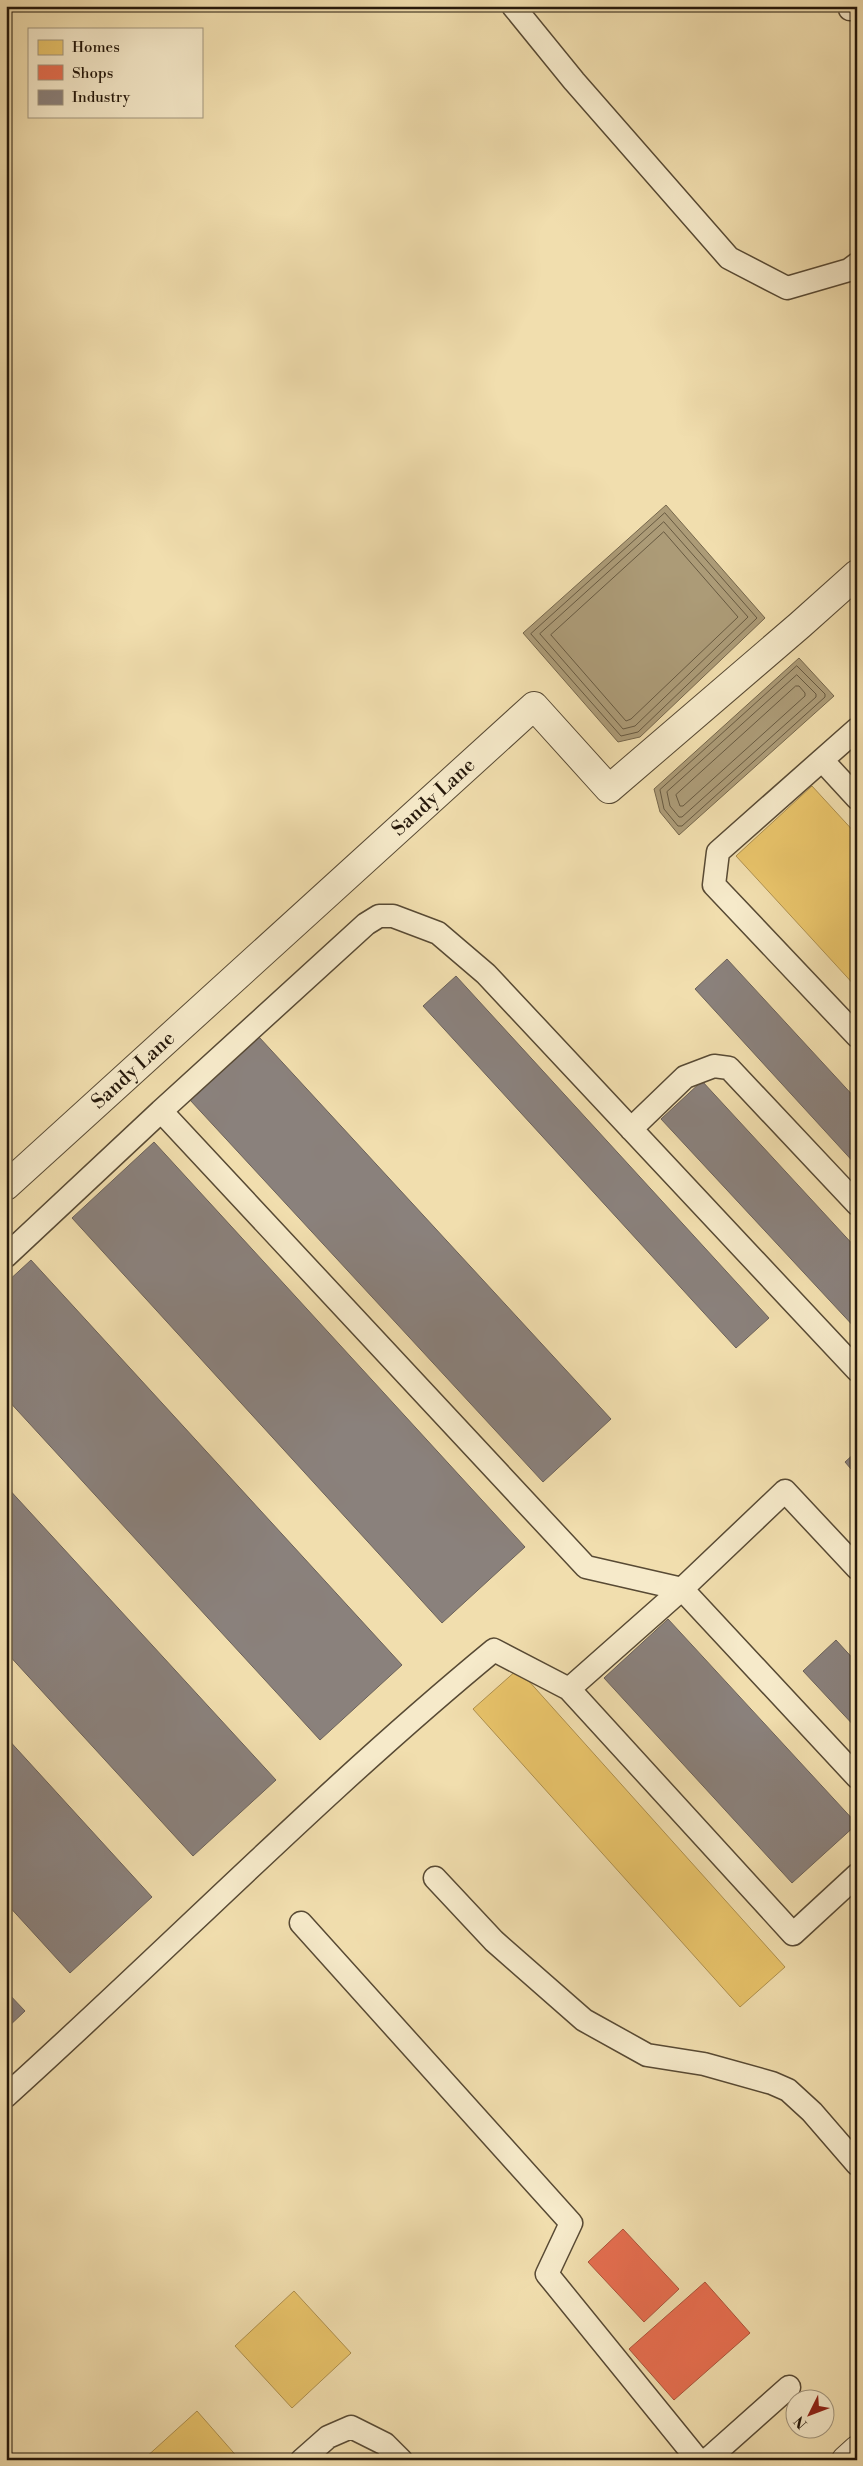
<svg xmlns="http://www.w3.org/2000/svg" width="863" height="2466" font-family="'Libre Bodoni',serif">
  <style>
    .water { fill: #ac9b77; stroke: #76674c }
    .homes { fill: #e9c46a; stroke: #ae904e }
    .shops { fill: #e76f51; stroke: #ad553c }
    .industry { fill: #8a817c; stroke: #6c625a }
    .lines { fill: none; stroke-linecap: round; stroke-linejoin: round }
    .shore { stroke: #685a41; stroke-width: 1 }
    .service-casing { stroke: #584a34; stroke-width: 25 }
    .minor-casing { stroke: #584a34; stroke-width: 30 }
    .tertiary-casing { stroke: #584a34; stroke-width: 30 }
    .service { stroke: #f6eaca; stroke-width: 22 }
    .minor { stroke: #f6eaca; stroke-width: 28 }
    .tertiary { stroke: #f6eaca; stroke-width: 28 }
    .labels { text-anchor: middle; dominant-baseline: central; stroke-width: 5; stroke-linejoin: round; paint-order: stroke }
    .street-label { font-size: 20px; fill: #25180b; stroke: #f6eaca }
  </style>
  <rect width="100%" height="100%" fill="#f1deae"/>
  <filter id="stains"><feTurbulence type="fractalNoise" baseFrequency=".004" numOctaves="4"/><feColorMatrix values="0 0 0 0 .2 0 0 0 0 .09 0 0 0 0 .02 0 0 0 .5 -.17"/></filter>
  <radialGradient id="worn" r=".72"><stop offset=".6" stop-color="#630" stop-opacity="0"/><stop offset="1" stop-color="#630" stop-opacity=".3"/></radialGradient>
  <!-- water -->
  <path class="water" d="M666,505L765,618L640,737L618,742L523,633Z
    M799,658L834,696L679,835L660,812L654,789Z"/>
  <!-- homes -->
  <path class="homes" d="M812,786L857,835V988L736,856Z
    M518,1669L785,1967L740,2007L473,1709Z
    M294,2291L351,2353L292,2408L235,2346Z
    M197,2411L240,2460H145L144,2459Z"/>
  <!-- shops -->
  <path class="shops" d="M623,2229L679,2289L644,2322L588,2262Z
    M705,2282L750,2333L674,2400L629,2349Z"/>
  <!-- industry -->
  <path class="industry" d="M671,6H683L677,12Z
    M727,959L857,1100V1166L695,989Z
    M456,976L769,1318L736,1348L423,1006Z
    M259,1037L611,1419L543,1482L190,1100Z
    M702,1081L857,1249V1330L661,1119Z
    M154,1142L525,1547L442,1623L72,1218Z
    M31,1260L402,1665L320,1740L6,1398V1283Z
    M857,1451V1476L845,1462Z
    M6,1486L276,1780L193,1856L6,1652Z
    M668,1619L857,1824L792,1883L604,1678Z
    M836,1640L857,1663V1729L803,1671Z
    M6,1737L152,1897L70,1973L6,1903Z
    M6,1991L25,2011L6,2029Z"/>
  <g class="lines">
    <!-- shore -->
    <path class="shore" d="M665,513L757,618L638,732L621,736L531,634Z
      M664,522L748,617L635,726L623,729L540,634Z
      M664,532L738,617L631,719L626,721L551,635Z
      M797,666L825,694V697L682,826H678L664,809L660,790Z
      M797,675L816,694V697L682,817H679L670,806L667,792Z
      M796,686H799L805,693V696L683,806H680L676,795Z"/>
    <defs>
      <path id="service" d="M513,6L574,81L729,258L787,288L849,270L857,264
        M850,9L852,6
        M857,729L718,852L714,885L857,1036
        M822,760L857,798
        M161,1111L366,924L379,916H393L438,933L486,974L857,1370
        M631,1129L685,1077L714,1066L729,1068L857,1204
        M6,1256L161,1111L586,1567L682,1589
        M857,1568L785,1491L682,1589L857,1777
        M569,1689L682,1589
        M435,1878L494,1941L584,2020L647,2055L704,2064L772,2083L788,2090L812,2112L857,2164
        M301,1923L571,2223L547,2274L698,2460
        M6,2096C170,1948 324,1790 494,1650L569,1689L793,1934L857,1875
        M302,2460L328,2437L351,2427L385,2444L401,2460
        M707,2460L789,2387"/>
      <g id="minor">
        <path id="s1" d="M6,1186L534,706L609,789L800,625L857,574"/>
      </g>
      <path id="tertiary" d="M846,2460L857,2450"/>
    </defs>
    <!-- service casing -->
    <use href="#service" class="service-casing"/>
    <!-- minor casing -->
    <use href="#minor" class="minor-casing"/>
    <!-- tertiary casing -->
    <use href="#tertiary" class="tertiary-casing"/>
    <!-- service -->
    <use href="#service" class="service"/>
    <!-- minor -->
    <use href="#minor" class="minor"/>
    <!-- tertiary -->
    <use href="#tertiary" class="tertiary"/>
  </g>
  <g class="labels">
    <!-- street labels -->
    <g class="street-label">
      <text stroke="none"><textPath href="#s1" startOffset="578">Sandy Lane</textPath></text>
      <text stroke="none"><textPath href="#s1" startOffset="172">Sandy Lane</textPath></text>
    </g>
  </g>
  <!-- margin -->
  <rect width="863" height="2466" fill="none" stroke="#f1deae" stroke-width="25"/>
  <rect x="8" y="8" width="848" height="2451" fill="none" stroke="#25180b" stroke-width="2.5"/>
  <rect x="12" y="12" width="838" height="2441" fill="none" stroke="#25180b"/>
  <!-- legend -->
  <rect x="28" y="28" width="175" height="90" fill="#f6eaca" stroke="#a2967e"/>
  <rect x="38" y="40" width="25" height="15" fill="#e9c46a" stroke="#a2967e"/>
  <text x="72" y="52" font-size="15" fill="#25180b">Homes</text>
  <rect x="38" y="65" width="25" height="15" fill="#e76f51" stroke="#a2967e"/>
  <text x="72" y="78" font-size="15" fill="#25180b">Shops</text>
  <rect x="38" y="90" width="25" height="15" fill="#8a817c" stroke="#a2967e"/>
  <text x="72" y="102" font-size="15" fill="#25180b">Industry</text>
  <!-- north arrow -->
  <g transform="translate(810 2414) rotate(228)"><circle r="24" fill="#f6eaca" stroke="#a2967e"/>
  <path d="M0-4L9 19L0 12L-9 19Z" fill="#8f2418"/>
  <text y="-8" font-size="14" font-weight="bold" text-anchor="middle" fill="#25180b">N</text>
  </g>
  <rect width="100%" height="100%" filter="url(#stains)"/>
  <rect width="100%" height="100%" fill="url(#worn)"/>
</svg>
